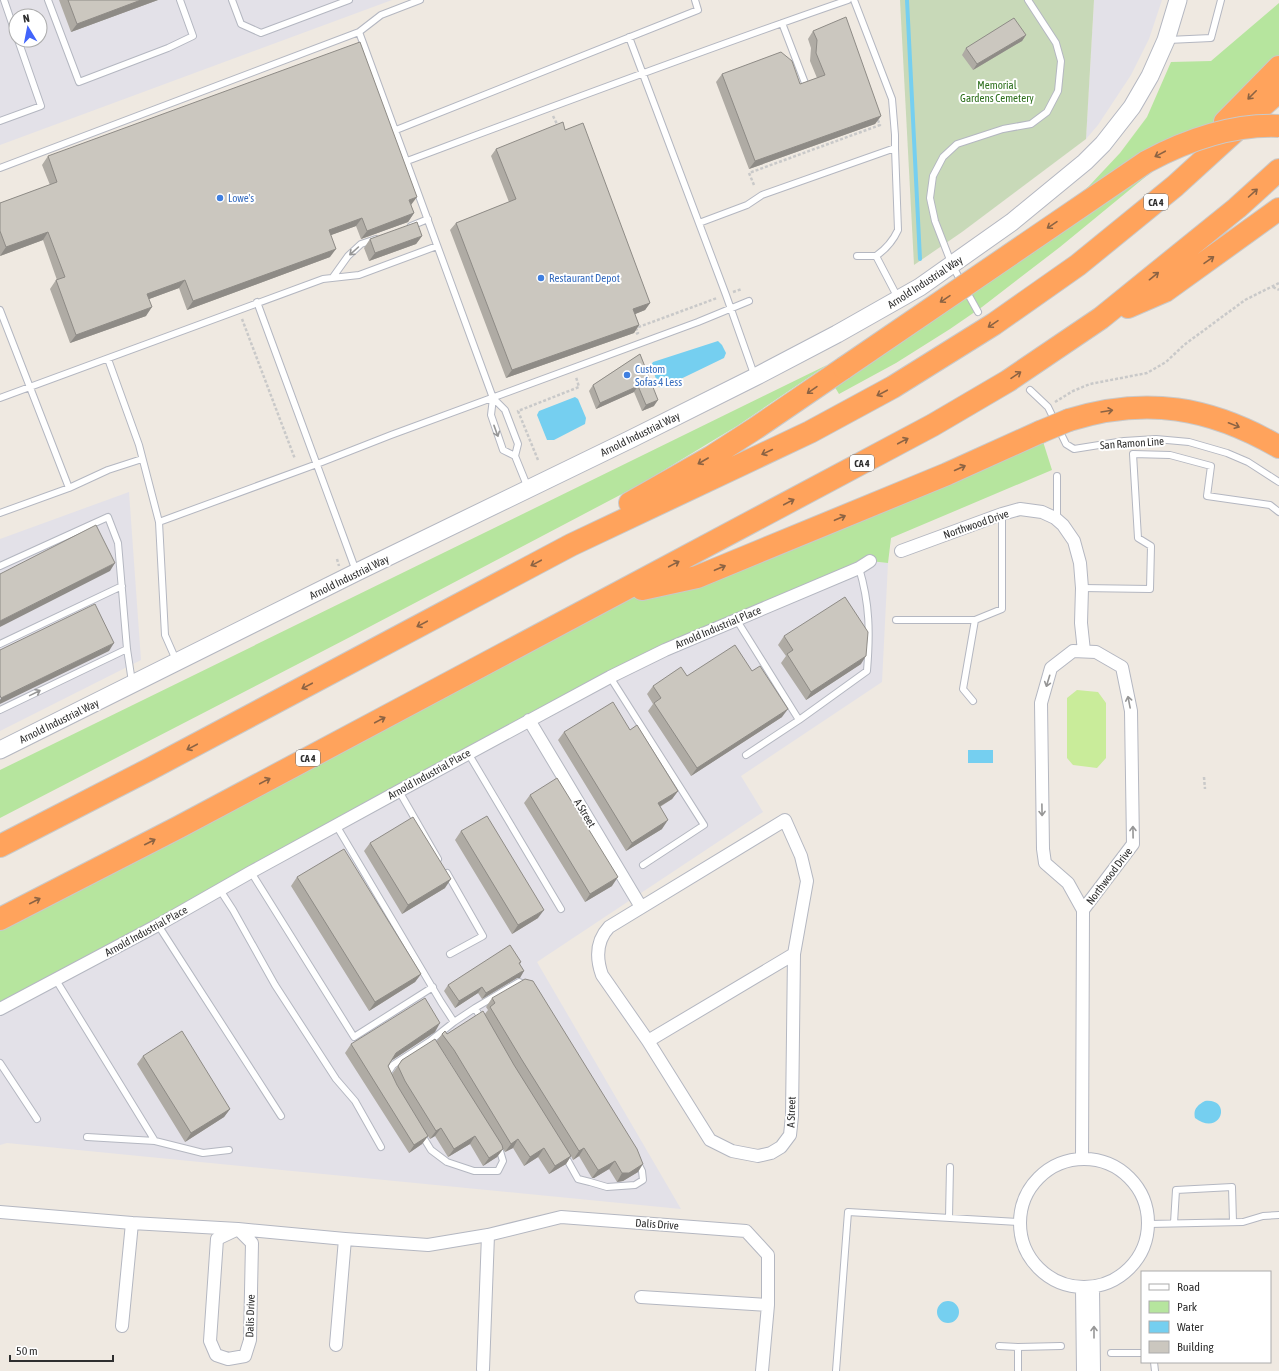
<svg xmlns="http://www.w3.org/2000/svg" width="1279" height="1371" font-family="'Asap Condensed',sans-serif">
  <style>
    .industrial { fill: #e3e1e8; fill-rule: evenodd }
    .green { fill: #b6e59e }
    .cemetery { fill: #c8d9b8 }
    .pitch { fill: #c9ec9a }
    .water { fill: #75cff0 }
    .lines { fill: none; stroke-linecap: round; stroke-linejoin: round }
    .stream { stroke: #75cff0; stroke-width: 4 }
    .lane-casing { stroke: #b4b7c1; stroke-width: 8 }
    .street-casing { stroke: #b4b7c1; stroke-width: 14 }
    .secondary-casing { stroke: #b4b7c1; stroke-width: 19 }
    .highway-casing { stroke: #c9c9c9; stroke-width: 24 }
    .path { stroke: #c9c9c9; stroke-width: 2.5; stroke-dasharray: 3 2; stroke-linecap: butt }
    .lane { stroke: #fff; stroke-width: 6 }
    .street { stroke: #fff; stroke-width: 12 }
    .secondary { stroke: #fff; stroke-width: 17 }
    .highway { stroke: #ffa35c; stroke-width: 22 }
    .highway-bridge-casing { stroke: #c9c9c9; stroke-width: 24; stroke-linecap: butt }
    .highway-bridge { stroke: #ffa35c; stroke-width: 22 }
    .wall { fill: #afaba4; fill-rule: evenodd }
    .shaded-wall { fill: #8e8b86 }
    .building { fill: #cbc7bf; stroke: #8e8b86 }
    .oneway { stroke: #8c6343 }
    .oneway2 { stroke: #969696 }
    .shop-dot { fill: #3f7fe0; stroke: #fff; stroke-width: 1.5 }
    .labels { text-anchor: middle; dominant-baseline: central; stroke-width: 4; stroke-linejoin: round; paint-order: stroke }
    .shield { fill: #fff; stroke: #6d6d6d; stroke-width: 1 }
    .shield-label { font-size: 10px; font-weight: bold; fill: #2e2e2e }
    .park-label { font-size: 11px; fill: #2c6e1b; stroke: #fff }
    .shop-label { font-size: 11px; fill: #366cbe; stroke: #fff; text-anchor: start }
    .street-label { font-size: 11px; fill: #2e2e2e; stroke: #fff }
  </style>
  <rect width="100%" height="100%" fill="#efe9e1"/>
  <!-- industrial -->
  <path class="industrial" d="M0,0H392L0,145ZM16,16H40V40H16Z
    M1094,0H1162L1149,39L1131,75L1098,125L1086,139Z
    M129,492L141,660L0,731V539Z
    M870,561L888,563L882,682L741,776L763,812L537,962L681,1209L7,1143L0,1145V1009L529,720Z"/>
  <!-- green -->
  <path class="green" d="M1279,3V67L1214,133L1183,146L1060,247L982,307L950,329L896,363L839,394L833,384L848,373L838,358L927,303L1078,196L1089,186L1120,153L1147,117L1171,62L1211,61Z
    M827,365L737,426L641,484L352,636L0,818V770Z
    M1040,432L1052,470L891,538L888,563L870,561L665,650L0,1009V916L615,595L697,577Z"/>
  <!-- cemetery -->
  <path class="cemetery" d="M900,0H1094L1086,139L962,232L914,265Z"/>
  <!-- pitch -->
  <path class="pitch" d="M1077,690L1098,692L1106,703V758L1097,768L1073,765L1067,758V698Z"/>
  <!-- water -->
  <path class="water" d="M718,341L722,345L726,353L724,358L662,388L659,387L651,365L653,362Z
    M575,397L578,399L586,418L585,424L554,440H547L537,415L539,411Z
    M968,750H993V763H968Z
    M1205,1101C1233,1098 1221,1138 1195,1118C1193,1110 1197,1105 1205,1101Z
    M937 1312a11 11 0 1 1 22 0a11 11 0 1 1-22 0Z"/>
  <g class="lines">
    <!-- stream -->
    <path class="stream" d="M907,0L920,259"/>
    <defs>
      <path id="lane" d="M4,0L16,35
        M48,0L79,82L168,48L193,36L180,0
        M232,0L241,24L261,33L349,0
        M782,23L805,83
        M359,32L493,398L505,410L518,444L515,456L528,488
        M629,37L726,295L755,377
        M1168,40L1211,38L1221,0
        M0,121L41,106L18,40
        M396,130L698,10L695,0
        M895,148L898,230C893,241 886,249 876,256L898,298
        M407,161C554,106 700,51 848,0
        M0,168L359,32L381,15L420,0
        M699,223L747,205L762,195L895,148V135L892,99L854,0
        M411,226L428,219
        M857,256H876
        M333,277L348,256L361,244L376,239
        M257,302L356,571
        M0,310L69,488
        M978,312L952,265L935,221L930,198L933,176L943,157L957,144L1003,129L1031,124L1047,112L1058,91L1061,61L1056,43L1028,0
        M108,359L139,445L159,522L165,635L176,660
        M1030,390L1048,407L1066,444L1074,449L1124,441L1156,439L1189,442L1227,453L1248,462L1279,482
        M0,398L323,279L359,275L437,246
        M493,398L491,415L503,450L515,456
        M0,513L69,488L108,470L142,459
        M1055,518L1057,515V476
        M159,522L317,464L391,435L698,322L749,301
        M0,566L108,517L118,543L127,649L132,682
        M1082,588L1150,589L1151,546L1138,538L1133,454L1170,455L1211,466L1207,496L1270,505L1279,512
        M736,619L799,720L746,755
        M896,620H975L963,689L973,701
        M975,620L1002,609V514
        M0,644L122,586
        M610,677L704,825L643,865
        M0,710L127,649
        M799,720L867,671C870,634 870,604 859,568
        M468,753L561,909
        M399,791L438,859
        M336,825L441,1002L454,1022
        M251,872L354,1037L433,987
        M447,873L483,936L450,954
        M220,890L233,910L275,985L336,1079L355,1101L381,1147
        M158,925L281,1116
        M56,980L155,1141L203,1153L229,1150
        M475,1008L519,982L527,985
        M430,1041L454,1022L475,1008L482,1020
        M430,1041L444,1061L500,1151L503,1161L498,1171H474L447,1162L431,1150L395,1091L387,1074L393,1065Z
        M0,1063L37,1119
        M87,1137L155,1141
        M564,1154L578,1179L590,1182L607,1187L635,1185L643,1180L642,1171L637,1161
        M949,1218L950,1167
        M1174,1223L1176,1190L1232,1187L1233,1222
        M1149,1224L1243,1222L1263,1216L1279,1215
        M999,1346L1018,1347
        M1111,1353H1142
        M1154,1362L1155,1371
        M836,1371L848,1212L1020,1222
        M1018,1371V1347L1061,1346"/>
      <path id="street" d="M901,551L1002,514L1020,509L1042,512L1055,518L1063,525L1074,541L1080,563L1082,588L1081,623L1084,651
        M529,720L641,907
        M0,1009L158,925L251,872L399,791L610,677L665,650L859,568L870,561
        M648,1041L794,954L807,881L801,856L785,820L609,927C596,941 596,958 602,975L648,1041L710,1140L732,1151L758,1156L771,1153L781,1147L790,1135L792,1116L794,954
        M1020 1223a64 64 0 1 1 128 0a64 64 0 1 1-128 0Z
        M1082,1159L1083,910L1068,883L1045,863L1043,849L1041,703L1051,668L1073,651L1096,652L1122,667L1131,711L1133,844L1083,910
        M0,1212L132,1223L238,1229L345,1239L428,1245L488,1235L561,1217L746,1231L768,1255V1305L762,1371
        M238,1229L252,1243L250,1340L245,1356L228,1359L216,1355L210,1341L217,1239Z
        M1093,1287L1094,1371
        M1082,1288L1083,1371
        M641,1297L768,1305
        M122,1326L132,1223
        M336,1345L345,1239
        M483,1369L488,1235"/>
      <path id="secondary" d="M0,750L357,572L631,439L755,377L837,334L920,287L1012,222L1085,162L1103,144L1132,107L1150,76L1166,40L1178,0"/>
      <path id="highway" d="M1225,122L1279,67
        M1128,307L1165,291L1279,209
        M1069,420C1146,396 1210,407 1279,447
        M630,503L711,457L756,428L844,368
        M642,589L697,577L947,474L1040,432
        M0,846L150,769L571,545L810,432L893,387L994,324L1078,265L1175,186L1279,91
        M0,919L179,827L933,425L1008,381L1101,318L1237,208L1279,170"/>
    </defs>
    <!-- lane casing -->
    <use href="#lane" class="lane-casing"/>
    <!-- street casing -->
    <use href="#street" class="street-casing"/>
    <!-- secondary casing -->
    <use href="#secondary" class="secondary-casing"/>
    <!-- highway casing -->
    <use href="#highway" class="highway-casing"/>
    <!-- path -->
    <path class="path" d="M553,116L558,126
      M754,185L749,173L880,125L877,118
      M1273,287L1279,290
      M733,292L742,289
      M242,319L295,459
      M636,334L638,333L636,328L717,298
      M1055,402L1073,391L1090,384L1147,373L1166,362L1184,345L1245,300L1279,283
      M538,460L518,411L579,387L576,377
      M337,559L339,566
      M1204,777L1205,789"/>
    <!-- lane -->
    <use href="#lane" class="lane"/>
    <!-- street -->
    <use href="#street" class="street"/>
    <!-- secondary -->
    <use href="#secondary" class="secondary"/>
    <!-- highway -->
    <use href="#highway" class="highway"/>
    <defs>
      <path id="highway-bridge" d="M844,368L1146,162C1187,140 1232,124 1279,126
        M1040,432L1069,420"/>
    </defs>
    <!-- highway-bridge casing -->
    <use href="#highway-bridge" class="highway-bridge-casing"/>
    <!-- highway-bridge -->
    <use href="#highway-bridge" class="highway-bridge"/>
  </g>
  <!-- wall -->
  <path class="wall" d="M59,0H158L71,32Z
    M813,31L881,116L875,124L749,169L716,82L722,74L800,84L817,78L810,61L811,48L808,39Z
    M1026,35L1022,41L973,70L962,55L966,48Z
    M565,130L650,303L645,310L635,314L639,325L634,333L506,378L450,230L456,223L509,202L491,156L496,149Z
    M48,156L411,205L414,213L408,222L361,239L356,226L331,235L330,257L187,310L179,288L149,299L146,316L70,343L50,289L56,280H57L43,240L0,256V203L50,185L42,165Z
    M422,236L416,244L369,261L364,248L370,239Z
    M640,354L654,406L642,411L634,392L596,409L589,391L593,385Z
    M784,636L861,664L806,700L781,663L786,656L778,645Z
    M687,676L782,717L691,776L648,711L653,704L647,694L653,686Z
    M630,730L678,791L672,799L660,807L662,829L626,851L558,740L564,732Z
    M530,795L612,886L585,902L524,803Z
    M461,831L538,918L512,934L455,840Z
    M370,843L445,888L402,914L364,851Z
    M297,877L421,974L415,982L369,1011L291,886Z
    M521,962L520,964V978H517L482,999L478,993L455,1008L444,991L448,985Z
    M492,998L638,1172L623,1181L617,1182L609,1169L594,1178H592L579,1156L573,1160L571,1156L566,1164L549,1174L538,1157L524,1166L513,1148L505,1152L503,1149L497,1157L483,1166L470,1144L448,1157L435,1136L430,1139L428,1136L422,1144L409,1153L345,1053L351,1044L435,1032L392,1060L388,1066L392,1074L402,1060L436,1042L442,1034H447L484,1015L488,1010L486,1007ZM441,1049L448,1059L464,1085Z
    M143,1056L230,1109L224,1117L185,1142L137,1064Z"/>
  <!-- shaded-wall -->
  <path class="shaded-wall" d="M141,0H158L71,32L77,24Z
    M1026,35L1022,41L973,70L977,64Z
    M881,116L875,124L749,169L755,161Z
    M417,197L411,205L409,200Z
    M414,213L408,222L361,239L367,231Z
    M362,218L356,226L323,238L329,230Z
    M48,232L43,240L0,256L6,247Z
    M422,236L416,244L369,261L375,253Z
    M336,249L330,257L187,310L193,301Z
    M185,280L179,288L141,302L147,294Z
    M650,303L645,310L628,317L633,309Z
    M152,307L146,316L70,343L76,335Z
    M639,325L634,333L506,378L512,370Z
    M638,386L634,392L596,409L600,403Z
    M658,400L654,406L642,411L646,405Z
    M115,563L110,571L0,627V621Z
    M114,643L109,651L0,704V700L1,698Z
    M866,656L861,664L806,700L811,692Z
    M788,709L782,717L691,776L697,768Z
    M678,791L672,799L652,811L658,803Z
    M668,820L662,829L626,851L632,843Z
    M618,877L612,886L585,902L590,894Z
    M451,879L445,888L402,914L408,905Z
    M544,910L538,918L512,934L518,925Z
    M524,971L520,978H517L482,999L486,993L521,972Z
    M421,974L415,982L369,1011L375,1002Z
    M482,987L478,993L455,1008L459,1001Z
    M440,1023L435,1032L391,1061L396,1053Z
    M230,1109L224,1117L185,1142L191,1133Z
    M441,1128L435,1136L430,1139L436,1131Z
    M428,1136L422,1144L409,1153L414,1145Z
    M475,1136L470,1144L448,1157L454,1149Z
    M518,1139L513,1148L505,1152L511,1144Z
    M544,1148L538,1157L524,1166L530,1157Z
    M584,1148L579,1156L573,1160L579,1151Z
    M503,1149L497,1157L483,1166L489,1158Z
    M571,1156L566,1164L549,1174L555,1166Z
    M615,1161L609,1169L594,1178H592L598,1170Z
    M643,1164L638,1172L623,1181L617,1182L622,1173Z"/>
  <!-- building -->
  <path class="building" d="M68,0H141L77,24Z
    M846,17L881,116L755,161L722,74L781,52L792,61L800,84L825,75L816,53L817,40L813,31Z
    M1014,18L1026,35L977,64L966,48Z
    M360,42L417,197L409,200L414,213L367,231L362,218L329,230L336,249L193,301L185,280L147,294L152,307L76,335L56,280L65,277L48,232L6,247L0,231V203L57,182L48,156Z
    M563,122L565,130L583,123L650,303L633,309L639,325L512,370L456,223L516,199L496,149Z
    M417,222L422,236L375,253L370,239Z
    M640,354L658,400L646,405L638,386L600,403L593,385Z
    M96,525L115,563L0,621V574Z
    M845,597L868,632L866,656L811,692L787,654L793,650L784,636Z
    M95,604L114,643L1,698L0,695V650Z
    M735,645L752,671L760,666L788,709L697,768L654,703L661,698L653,686L681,667L687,676Z
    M613,702L630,730L637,725L678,791L658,803L668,820L632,843L564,732Z
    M557,778L618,877L590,894L530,795Z
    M487,816L544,910L518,925L461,831Z
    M413,817L451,879L408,905L370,843Z
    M344,849L421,974L375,1002L297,877Z
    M510,945L521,962L519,963L524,971L521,972L486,993L482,987L459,1001L448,985Z
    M525,979L533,981L637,1149L643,1164L629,1173H622L615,1161L599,1170H598L584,1148L579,1151L522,1060L490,1007L495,1003L492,998Z
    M425,998L440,1023L396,1053L388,1066L397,1085L428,1136L414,1145L351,1044Z
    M483,1011L514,1065L571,1156L555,1166L544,1148L530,1157L518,1139L511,1144L454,1050L442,1034L445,1031L447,1034Z
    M182,1031L230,1109L191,1133L143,1056Z
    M435,1039L502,1145L503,1149L489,1158L475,1136L454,1149L441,1128L436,1131L405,1081L398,1066L402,1060Z"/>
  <!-- one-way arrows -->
  <defs><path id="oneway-shaft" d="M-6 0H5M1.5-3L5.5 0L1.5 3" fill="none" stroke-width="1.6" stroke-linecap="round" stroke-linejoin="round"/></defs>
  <g class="oneway">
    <use href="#oneway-shaft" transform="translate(1252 95) rotate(135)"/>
    <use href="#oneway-shaft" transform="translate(1160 154) rotate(152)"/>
    <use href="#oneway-shaft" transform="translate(1253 193) rotate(-42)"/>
    <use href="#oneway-shaft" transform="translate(1052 225) rotate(146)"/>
    <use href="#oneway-shaft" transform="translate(1209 260) rotate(-35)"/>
    <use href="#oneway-shaft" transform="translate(1154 276) rotate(-39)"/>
    <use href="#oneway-shaft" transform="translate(945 299) rotate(146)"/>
    <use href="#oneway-shaft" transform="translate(993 324) rotate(146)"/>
    <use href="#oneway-shaft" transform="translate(1016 375) rotate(-34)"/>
    <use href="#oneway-shaft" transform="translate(812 390) rotate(145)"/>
    <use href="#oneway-shaft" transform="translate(882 393) rotate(152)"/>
    <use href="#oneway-shaft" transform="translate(1107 411) rotate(-9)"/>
    <use href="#oneway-shaft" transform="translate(1234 425) rotate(22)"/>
    <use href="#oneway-shaft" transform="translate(903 441) rotate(-28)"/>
    <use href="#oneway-shaft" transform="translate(767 452) rotate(155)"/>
    <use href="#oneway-shaft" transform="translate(703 461) rotate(150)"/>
    <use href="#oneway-shaft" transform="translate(960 468) rotate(-24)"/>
    <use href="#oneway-shaft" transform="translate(789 502) rotate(-28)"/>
    <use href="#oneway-shaft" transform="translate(840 518) rotate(-23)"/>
    <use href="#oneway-shaft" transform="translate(536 563) rotate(152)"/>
    <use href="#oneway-shaft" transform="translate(674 564) rotate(-28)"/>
    <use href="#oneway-shaft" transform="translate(720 568) rotate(-23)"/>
    <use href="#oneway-shaft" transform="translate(422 624) rotate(152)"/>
    <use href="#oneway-shaft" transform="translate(307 686) rotate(152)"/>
    <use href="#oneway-shaft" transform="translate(380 720) rotate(-28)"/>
    <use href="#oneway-shaft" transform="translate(192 747) rotate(152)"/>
    <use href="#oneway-shaft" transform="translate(265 781) rotate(-28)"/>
    <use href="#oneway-shaft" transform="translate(150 842) rotate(-27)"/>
    <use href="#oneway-shaft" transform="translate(35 901) rotate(-27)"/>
  </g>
  <g class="oneway2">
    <use href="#oneway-shaft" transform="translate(354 251) rotate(138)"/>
    <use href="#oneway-shaft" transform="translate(496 431) rotate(70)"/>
    <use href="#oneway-shaft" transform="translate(1048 681) rotate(107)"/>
    <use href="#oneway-shaft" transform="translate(35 693) rotate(-26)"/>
    <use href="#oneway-shaft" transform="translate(1129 702) rotate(-101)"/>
    <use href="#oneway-shaft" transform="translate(1042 810) rotate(89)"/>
    <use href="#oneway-shaft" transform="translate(1133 832) rotate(-91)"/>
    <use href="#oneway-shaft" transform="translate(1094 1332) rotate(-90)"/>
  </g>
  <!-- markers -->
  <g class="shop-dot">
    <circle cx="220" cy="198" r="4"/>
    <circle cx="541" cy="278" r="4"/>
    <circle cx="627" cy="375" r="4"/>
  </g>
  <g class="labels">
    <!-- shield labels -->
    <g class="shield">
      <rect x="1144" y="194" width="24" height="16" rx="3"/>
      <rect x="850" y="455" width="24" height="16" rx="3"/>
      <rect x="296" y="750" width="24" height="16" rx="3"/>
    </g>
    <g class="shield-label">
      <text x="1156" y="202">CA 4</text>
      <text x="862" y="463">CA 4</text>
      <text x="308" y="758">CA 4</text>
    </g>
    <!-- park labels -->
    <g class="park-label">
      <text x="997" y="85">Memorial<tspan x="997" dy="13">Gardens Cemetery</tspan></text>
    </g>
    <!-- shop labels -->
    <g class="shop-label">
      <text x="228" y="198">Lowe's</text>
      <text x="549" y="278">Restaurant Depot</text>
      <text x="635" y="369">Custom<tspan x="635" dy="13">Sofas 4 Less</tspan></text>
    </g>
    <!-- street labels -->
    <g class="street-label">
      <text transform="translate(925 282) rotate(-33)">Arnold Industrial Way</text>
      <text transform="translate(640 434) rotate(-26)">Arnold Industrial Way</text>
      <text transform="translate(1132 443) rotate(-4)">San Ramon Line</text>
      <text transform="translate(976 524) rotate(-19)">Northwood Drive</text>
      <text transform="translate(349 577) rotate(-26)">Arnold Industrial Way</text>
      <text transform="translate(718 627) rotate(-23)">Arnold Industrial Place</text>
      <text transform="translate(59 721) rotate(-26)">Arnold Industrial Way</text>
      <text transform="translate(429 774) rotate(-29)">Arnold Industrial Place</text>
      <text transform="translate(585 813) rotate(59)">A Street</text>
      <text transform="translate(1109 876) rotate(-53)">Northwood Drive</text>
      <text transform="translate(146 931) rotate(-29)">Arnold Industrial Place</text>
      <text transform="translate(791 1112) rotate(-88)">A Street</text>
      <text transform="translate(657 1224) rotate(4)">Dalis Drive</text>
      <text transform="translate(250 1316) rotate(-88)">Dalis Drive</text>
    </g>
  </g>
  <!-- legend -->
  <rect x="1141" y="1271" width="130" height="92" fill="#ffffff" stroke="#ababab"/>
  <rect x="1149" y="1284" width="20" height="6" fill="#ffffff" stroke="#ababab"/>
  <text x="1177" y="1291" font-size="12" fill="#2e2e2e">Road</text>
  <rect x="1149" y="1301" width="20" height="12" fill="#b6e59e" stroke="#ababab"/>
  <text x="1177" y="1311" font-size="12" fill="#2e2e2e">Park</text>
  <rect x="1149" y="1321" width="20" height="12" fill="#75cff0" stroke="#ababab"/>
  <text x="1177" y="1331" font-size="12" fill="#2e2e2e">Water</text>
  <rect x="1149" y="1341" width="20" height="12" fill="#cbc7bf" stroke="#ababab"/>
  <text x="1177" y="1351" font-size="12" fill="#2e2e2e">Building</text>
  <!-- north arrow -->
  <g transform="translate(28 28) rotate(350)"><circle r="19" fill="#ffffff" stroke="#ababab"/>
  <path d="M0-3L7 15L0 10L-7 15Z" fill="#4264fb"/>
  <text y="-6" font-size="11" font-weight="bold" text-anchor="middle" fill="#2e2e2e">N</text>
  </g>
  <!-- scale -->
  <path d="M10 1355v6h103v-6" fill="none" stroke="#2e2e2e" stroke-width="2"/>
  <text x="16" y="1355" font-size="12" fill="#2e2e2e" stroke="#ffffff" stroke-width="3" paint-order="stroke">50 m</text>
</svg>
